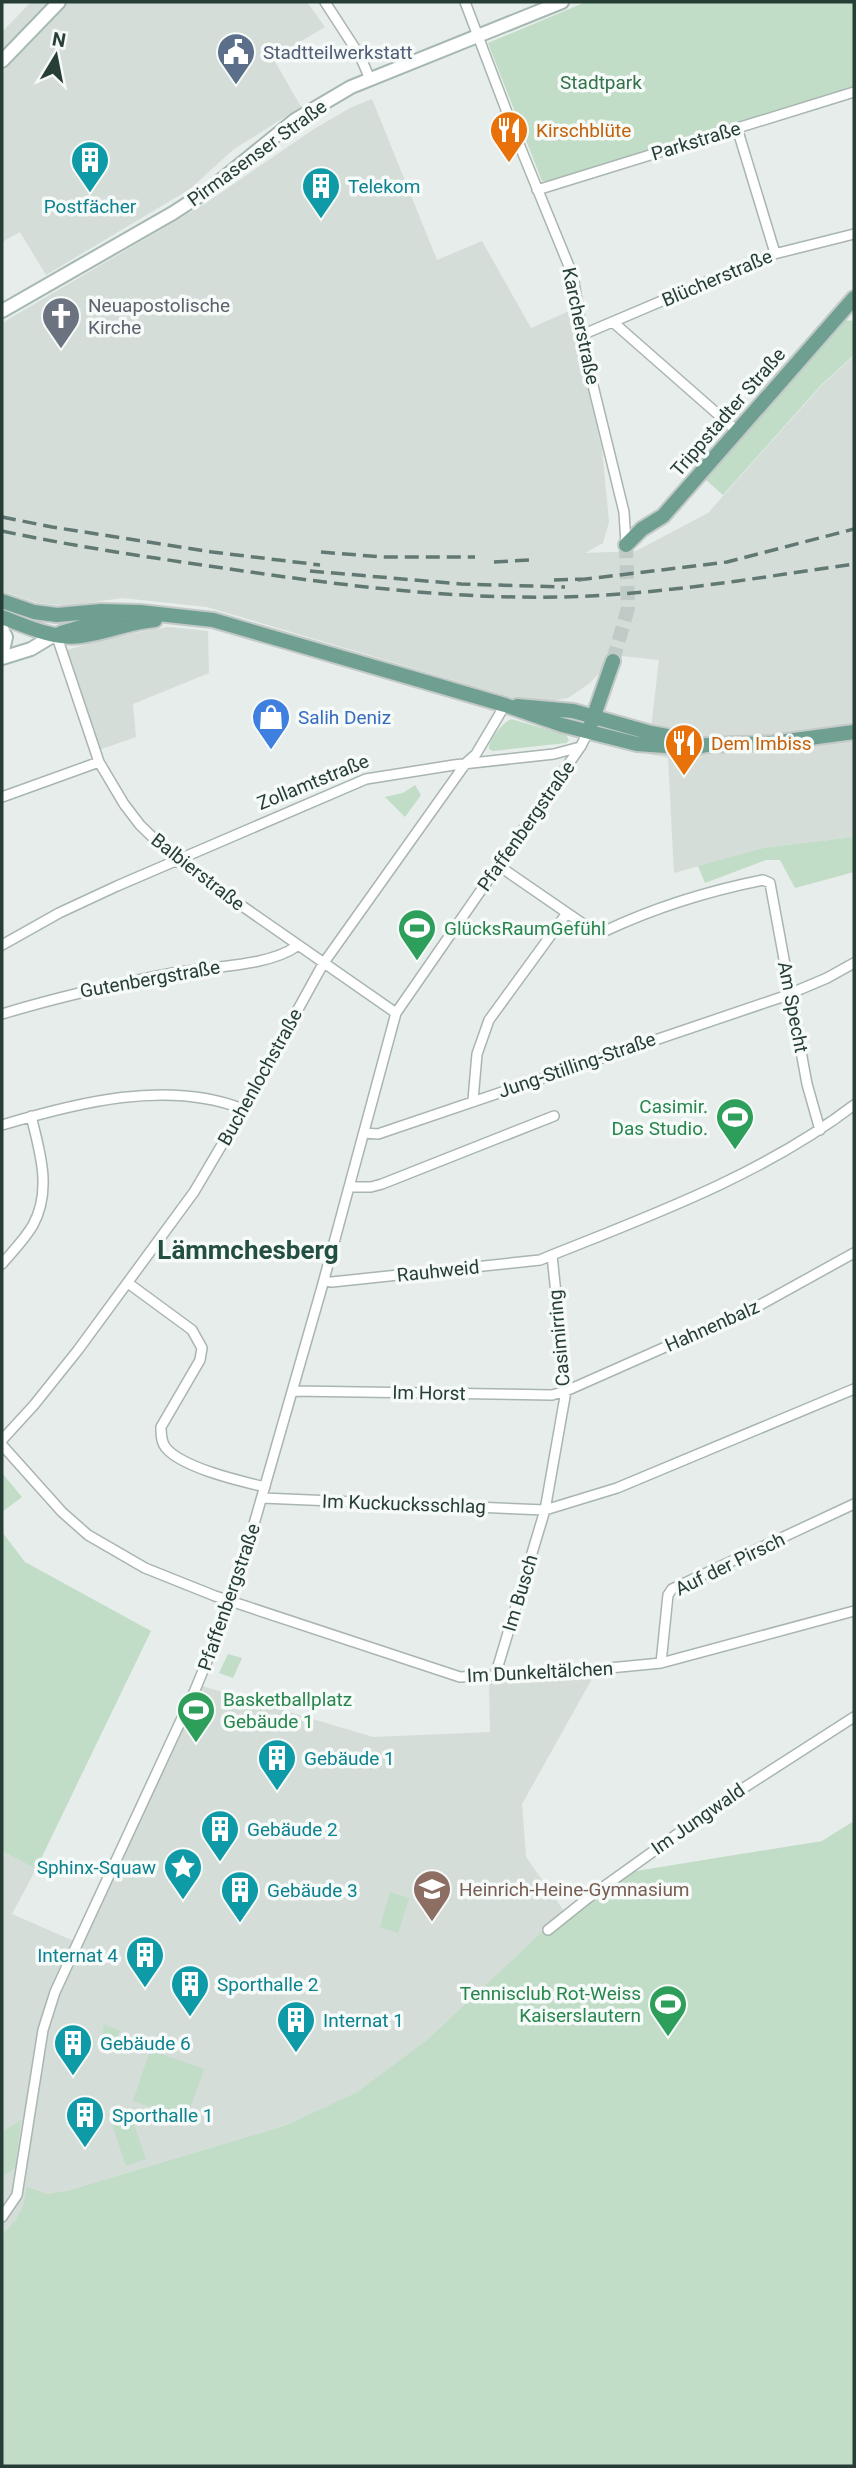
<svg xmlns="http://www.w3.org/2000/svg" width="856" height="2468" font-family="Roboto,sans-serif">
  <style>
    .built { fill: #d4ddd8 }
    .green { fill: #c1dcc7 }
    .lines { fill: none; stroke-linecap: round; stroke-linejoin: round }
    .primary-tunnel { stroke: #c0cac6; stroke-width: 14; stroke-dasharray: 14 7; stroke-linecap: butt }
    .street-casing { stroke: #a9b5b0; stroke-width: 12 }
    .secondary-casing { stroke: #a5b8b1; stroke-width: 16 }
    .primary-casing { stroke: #c2c9c7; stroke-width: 18 }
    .street { stroke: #fff; stroke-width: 9 }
    .secondary { stroke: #fff; stroke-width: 12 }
    .primary { stroke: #6e9f90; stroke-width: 14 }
    .rail { stroke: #617972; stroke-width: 3.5; stroke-dasharray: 14 7; stroke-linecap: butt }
    .labels { text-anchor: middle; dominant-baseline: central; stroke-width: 7; stroke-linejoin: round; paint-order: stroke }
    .service-label { font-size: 19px; fill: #4e5e75; stroke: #f6faf8; text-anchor: start }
    .park-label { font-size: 19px; fill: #337149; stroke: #f6faf8 }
    .food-label { font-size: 19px; fill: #c56008; stroke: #f6faf8; text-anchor: start }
    .street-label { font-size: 19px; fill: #263e36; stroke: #f6faf8 }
    .culture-label { font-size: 19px; fill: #0d838f; stroke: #f6faf8; text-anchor: start }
    .worship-label { font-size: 19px; fill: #5b616d; stroke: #f6faf8; text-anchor: start }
    .shop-label { font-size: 19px; fill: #366cbe; stroke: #f6faf8; text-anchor: start }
    .leisure-label { font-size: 19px; fill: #27864d; stroke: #f6faf8; text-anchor: start }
    .education-label { font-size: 19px; fill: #785e54; stroke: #f6faf8; text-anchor: start }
    .district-label { font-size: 26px; font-weight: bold; fill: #234f42; stroke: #f6faf8 }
  </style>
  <rect width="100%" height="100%" fill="#e6edea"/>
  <!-- built -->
  <path class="built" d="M31,2H307L325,27L273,58L301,107L234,149L190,189L46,275L20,232L2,242V32Z
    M372,99L437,260L482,241L531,328L569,311L602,449L609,522L603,543L585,553L636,551L708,513L822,385L854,356V837L763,848L674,873L668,758L648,754L659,660L612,655L604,668L590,683L568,698L545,702L517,699L207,607L122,598L66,606L38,603L2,591V323L206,203L314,129L352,107Z
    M168,627L208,631L209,673L133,704L136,737L96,751L67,650L113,637Z
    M593,1677L522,1804L526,1857L564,1911L428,2039L357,2092L284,2126L70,2190L47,2194L24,2204L16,2219L2,2235V1851L36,1869L12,1914L83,1945L202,1686L373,1737L490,1732L489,1683Z"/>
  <!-- green -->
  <path class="green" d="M586,2H854V86L547,182L542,181L488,43Z
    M844,320L854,321V355L821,385L723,495L706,480Z
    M511,719L566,735L569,740L566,743L493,751L489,749C489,739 502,724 511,719Z
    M415,785L421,795L405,817L385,797L403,793Z
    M854,837V872L795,888L780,860H766L705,883L698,866L763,848Z
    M2,1473L22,1497L2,1512Z
    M2,1532L25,1562L151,1631L36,1869L2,1851Z
    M228,1654L242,1658L233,1678L219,1673Z
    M854,1821V2466H2V2235L16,2219L24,2204L35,2130L27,2187L47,2194L70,2190L284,2126L357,2092L428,2039L564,1911L568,1920L630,1872L822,1841Z
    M390,1892L409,1898L398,1933L380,1927Z
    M104,2024L120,2031L111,2051L101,2047Z
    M150,2050L204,2069L186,2119L133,2101Z
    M132,2119L146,2159L126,2166L112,2125Z
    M21,2120L15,2168L2,2177V2132Z"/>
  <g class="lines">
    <!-- primary-tunnel -->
    <path class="primary-tunnel" d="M613,661L628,608L626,545"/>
    <defs>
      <path id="street" d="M325,2L360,56L370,79
        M465,2L521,149L573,276L586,357L624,512L626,544
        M737,128L775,253
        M537,190L854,92
        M614,323L737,431
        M584,334L770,255L854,234
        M56,634L99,762L124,804L140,825L176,860L396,1013
        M2,797L99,762
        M499,866L589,928L598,932L605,931C656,907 708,891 763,880L770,883L807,1084L820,1130
        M2,945L59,913L117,886L366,779L454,765L554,754L580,747
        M2,1014C58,997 115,984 173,973C209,966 268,967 297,946
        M473,1100L477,1054L489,1020L567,913
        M2,1125C76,1103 167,1079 243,1109
        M364,1133L378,1134L782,997L827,978L854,963
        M350,1187H371L382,1184L554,1116
        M2,1264C12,1252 25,1239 33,1225C52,1190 40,1152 31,1116
        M324,1281L332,1282L540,1260L552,1255
        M128,1283L192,1330L202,1348L200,1360L161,1427C161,1434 161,1442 166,1448C183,1468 240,1481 265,1487
        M293,1391L552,1395L566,1391L758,1306L854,1253
        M2,1440L34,1405L78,1350L194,1192L243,1109L323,964L466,763L476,754L505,705
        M2,1445L62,1512L88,1535L145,1568L215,1596L460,1677L568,1672L661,1663L854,1611
        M262,1498L545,1510L617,1488L854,1389
        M661,1663L668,1595L672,1589L854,1504
        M495,1676L545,1510L566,1391L552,1255C655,1214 765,1173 854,1105
        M548,1930L588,1898L725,1800L854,1717
        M2,2217L17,2195L43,2030L55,1992L195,1690L224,1620L254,1524L322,1287L396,1013L581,746L588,732"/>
      <path id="secondary" d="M2,61L59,2
        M2,311L173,213L210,189L295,120L351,87L562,2
        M2,629L6,637L2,655
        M2,658L31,649L56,634"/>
      <path id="primary" d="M626,545L642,529L663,516L854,298
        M2,601L34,612L57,615L101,611L140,612L213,620L505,705L562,725L637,744L694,748L706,745L772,743L854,732
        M2,617C26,626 55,640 81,636C106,633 129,622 155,620
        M61,633L115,617
        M517,706L573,711L651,733L689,740
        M591,724L613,661"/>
    </defs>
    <!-- street casing -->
    <use href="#street" class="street-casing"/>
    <!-- secondary casing -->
    <use href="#secondary" class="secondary-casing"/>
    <!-- primary casing -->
    <use href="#primary" class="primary-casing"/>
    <!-- street -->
    <use href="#street" class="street"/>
    <!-- secondary -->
    <use href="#secondary" class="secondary"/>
    <!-- primary -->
    <use href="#primary" class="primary"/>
    <!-- rail -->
    <path class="rail" d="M2,517L52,527L212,552L320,565
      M2,531C81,548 162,559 243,571C348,586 452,599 559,597C659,595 756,578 854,564
      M321,552L382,557H475
      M494,562L531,560
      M310,571L461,584L565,587
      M554,580L587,579
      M578,580L727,562L854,529"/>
  </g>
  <!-- icons -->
  <defs>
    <symbol id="civic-pin" viewBox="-11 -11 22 30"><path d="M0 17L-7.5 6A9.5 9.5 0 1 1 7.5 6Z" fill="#5c6f8a" stroke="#f6faf8"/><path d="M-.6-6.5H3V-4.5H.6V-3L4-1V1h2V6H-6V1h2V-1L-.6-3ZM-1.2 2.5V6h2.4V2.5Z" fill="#fff"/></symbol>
    <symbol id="restaurant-pin" viewBox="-11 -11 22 30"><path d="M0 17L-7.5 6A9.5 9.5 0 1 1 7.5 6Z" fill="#e8710a" stroke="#f6faf8"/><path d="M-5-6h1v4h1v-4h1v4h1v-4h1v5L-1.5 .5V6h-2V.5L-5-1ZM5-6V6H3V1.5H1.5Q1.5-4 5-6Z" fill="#fff"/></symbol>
    <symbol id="building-pin" viewBox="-11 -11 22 30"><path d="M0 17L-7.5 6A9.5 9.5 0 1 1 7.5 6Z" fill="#0f9aa8" stroke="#f6faf8"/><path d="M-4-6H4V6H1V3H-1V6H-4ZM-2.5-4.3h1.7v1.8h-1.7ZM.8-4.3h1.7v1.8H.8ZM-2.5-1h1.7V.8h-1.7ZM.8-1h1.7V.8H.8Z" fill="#fff"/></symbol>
    <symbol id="church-pin" viewBox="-11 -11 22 30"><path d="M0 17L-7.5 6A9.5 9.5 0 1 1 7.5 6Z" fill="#6b7280" stroke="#f6faf8"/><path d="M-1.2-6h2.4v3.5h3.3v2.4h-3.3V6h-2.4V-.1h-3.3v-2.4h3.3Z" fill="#fff"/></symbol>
    <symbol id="shop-pin" viewBox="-11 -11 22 30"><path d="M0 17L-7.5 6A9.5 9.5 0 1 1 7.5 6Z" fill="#3f7fe0" stroke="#f6faf8"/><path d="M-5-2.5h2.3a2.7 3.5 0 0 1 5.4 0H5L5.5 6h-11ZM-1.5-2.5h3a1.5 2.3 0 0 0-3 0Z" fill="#fff"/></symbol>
    <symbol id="stadium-pin" viewBox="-11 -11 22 30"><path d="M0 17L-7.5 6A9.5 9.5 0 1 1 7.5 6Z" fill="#2e9e5b" stroke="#f6faf8"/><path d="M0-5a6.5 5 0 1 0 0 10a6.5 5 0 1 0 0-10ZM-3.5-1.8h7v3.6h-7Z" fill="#fff"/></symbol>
    <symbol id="sight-pin" viewBox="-11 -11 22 30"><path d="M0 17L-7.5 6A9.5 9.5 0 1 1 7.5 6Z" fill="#0f9aa8" stroke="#f6faf8"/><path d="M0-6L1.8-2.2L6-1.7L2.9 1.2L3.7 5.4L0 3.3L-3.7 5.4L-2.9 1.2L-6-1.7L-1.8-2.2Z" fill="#fff"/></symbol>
    <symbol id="school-pin" viewBox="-11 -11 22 30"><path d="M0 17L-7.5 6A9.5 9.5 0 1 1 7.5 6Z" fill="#8d6e63" stroke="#f6faf8"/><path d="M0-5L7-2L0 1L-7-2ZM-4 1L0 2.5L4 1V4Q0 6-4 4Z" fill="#fff"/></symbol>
  </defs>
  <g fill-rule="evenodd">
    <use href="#civic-pin" x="214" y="30" width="44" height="60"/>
    <use href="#restaurant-pin" x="487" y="108" width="44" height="60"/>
    <use href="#building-pin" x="68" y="138" width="44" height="60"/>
    <use href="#building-pin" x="299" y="164" width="44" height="60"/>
    <use href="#church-pin" x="39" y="294" width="44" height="60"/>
    <use href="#shop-pin" x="249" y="695" width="44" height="60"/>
    <use href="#restaurant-pin" x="662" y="721" width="44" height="60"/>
    <use href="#stadium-pin" x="395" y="906" width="44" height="60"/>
    <use href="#stadium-pin" x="713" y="1095" width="44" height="60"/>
    <use href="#stadium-pin" x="174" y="1688" width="44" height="60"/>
    <use href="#building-pin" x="255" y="1736" width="44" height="60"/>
    <use href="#building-pin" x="198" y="1807" width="44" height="60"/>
    <use href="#sight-pin" x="161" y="1845" width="44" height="60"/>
    <use href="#school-pin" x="410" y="1867" width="44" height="60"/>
    <use href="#building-pin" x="218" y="1868" width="44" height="60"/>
    <use href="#building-pin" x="123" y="1933" width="44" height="60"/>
    <use href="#building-pin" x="168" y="1962" width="44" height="60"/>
    <use href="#stadium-pin" x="646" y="1982" width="44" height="60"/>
    <use href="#building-pin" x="274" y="1998" width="44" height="60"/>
    <use href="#building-pin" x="51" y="2021" width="44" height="60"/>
    <use href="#building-pin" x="63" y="2093" width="44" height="60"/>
  </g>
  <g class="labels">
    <!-- service labels -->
    <g class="service-label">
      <text x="263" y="52">Stadtteilwerkstatt</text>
    </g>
    <!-- park labels -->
    <g class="park-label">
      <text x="601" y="82">Stadtpark</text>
    </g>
    <!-- food labels -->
    <g class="food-label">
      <text x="536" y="130">Kirschblüte</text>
      <text x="711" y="743">Dem Imbiss</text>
    </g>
    <!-- street labels -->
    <g class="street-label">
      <text transform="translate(696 141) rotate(-17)">Parkstraße</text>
      <text transform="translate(257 153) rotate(-36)">Pirmasenser Straße</text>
      <text transform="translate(717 278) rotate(-23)">Blücherstraße</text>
      <text transform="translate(581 326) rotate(78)">Karcherstraße</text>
      <text transform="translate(728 412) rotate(-49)">Trippstadter Straße</text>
      <text transform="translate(313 782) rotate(-22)">Zollamtstraße</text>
      <text transform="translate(526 826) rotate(-55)">Pfaffenbergstraße</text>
      <text transform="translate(198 872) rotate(38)">Balbierstraße</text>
      <text transform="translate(150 979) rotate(-10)">Gutenbergstraße</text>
      <text transform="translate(793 1007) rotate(79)">Am Specht</text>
      <text transform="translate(577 1065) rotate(-19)">Jung-Stilling-Straße</text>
      <text transform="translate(260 1077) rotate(-61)">Buchenlochstraße</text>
      <text transform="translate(438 1271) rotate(-6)">Rauhweid</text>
      <text transform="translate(712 1326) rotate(-24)">Hahnenbalz</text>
      <text transform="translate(559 1338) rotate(-95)">Casimirring</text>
      <text transform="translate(429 1393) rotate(1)">Im Horst</text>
      <text transform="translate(404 1504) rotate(2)">Im Kuckucksschlag</text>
      <text transform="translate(730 1564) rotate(-26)">Auf der Pirsch</text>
      <text transform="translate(520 1593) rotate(-73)">Im Busch</text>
      <text transform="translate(229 1597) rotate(-71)">Pfaffenbergstraße</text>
      <text transform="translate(540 1672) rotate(-3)">Im Dunkeltälchen</text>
      <text transform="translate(698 1819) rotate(-35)">Im Jungwald</text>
    </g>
    <!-- culture labels -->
    <g class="culture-label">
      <text x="348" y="186">Telekom</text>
      <text x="90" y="206" text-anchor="middle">Postfächer</text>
      <text x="304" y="1758">Gebäude 1</text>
      <text x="247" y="1829">Gebäude 2</text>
      <text x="156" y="1867" text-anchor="end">Sphinx-Squaw</text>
      <text x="267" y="1890">Gebäude 3</text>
      <text x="118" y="1955" text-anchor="end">Internat 4</text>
      <text x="217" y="1984">Sporthalle 2</text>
      <text x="323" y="2020">Internat 1</text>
      <text x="100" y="2043">Gebäude 6</text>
      <text x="112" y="2115">Sporthalle 1</text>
    </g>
    <!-- worship labels -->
    <g class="worship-label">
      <text x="88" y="305">Neuapostolische<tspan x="88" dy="22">Kirche</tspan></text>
    </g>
    <!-- shop labels -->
    <g class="shop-label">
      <text x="298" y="717">Salih Deniz</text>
    </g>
    <!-- leisure labels -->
    <g class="leisure-label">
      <text x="444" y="928">GlücksRaumGefühl</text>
      <text x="708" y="1106" text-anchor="end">Casimir.<tspan x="708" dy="22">Das Studio.</tspan></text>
      <text x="223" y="1699">Basketballplatz<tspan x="223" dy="22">Gebäude 1</tspan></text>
      <text x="641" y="1993" text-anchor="end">Tennisclub Rot-Weiss<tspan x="641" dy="22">Kaiserslautern</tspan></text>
    </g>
    <!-- education labels -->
    <g class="education-label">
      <text x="459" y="1889">Heinrich-Heine-Gymnasium</text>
    </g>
    <!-- district labels -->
    <g class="district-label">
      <text x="248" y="1250">Lämmchesberg</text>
    </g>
  </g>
  <!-- border -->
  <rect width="856" height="2468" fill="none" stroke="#263e36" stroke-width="7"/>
  <!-- north arrow -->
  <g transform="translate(56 56) rotate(10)" stroke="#f6faf8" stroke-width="5" paint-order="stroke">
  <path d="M0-5L12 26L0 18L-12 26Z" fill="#263e36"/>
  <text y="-10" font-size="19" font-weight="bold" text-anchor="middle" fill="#263e36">N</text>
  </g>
</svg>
